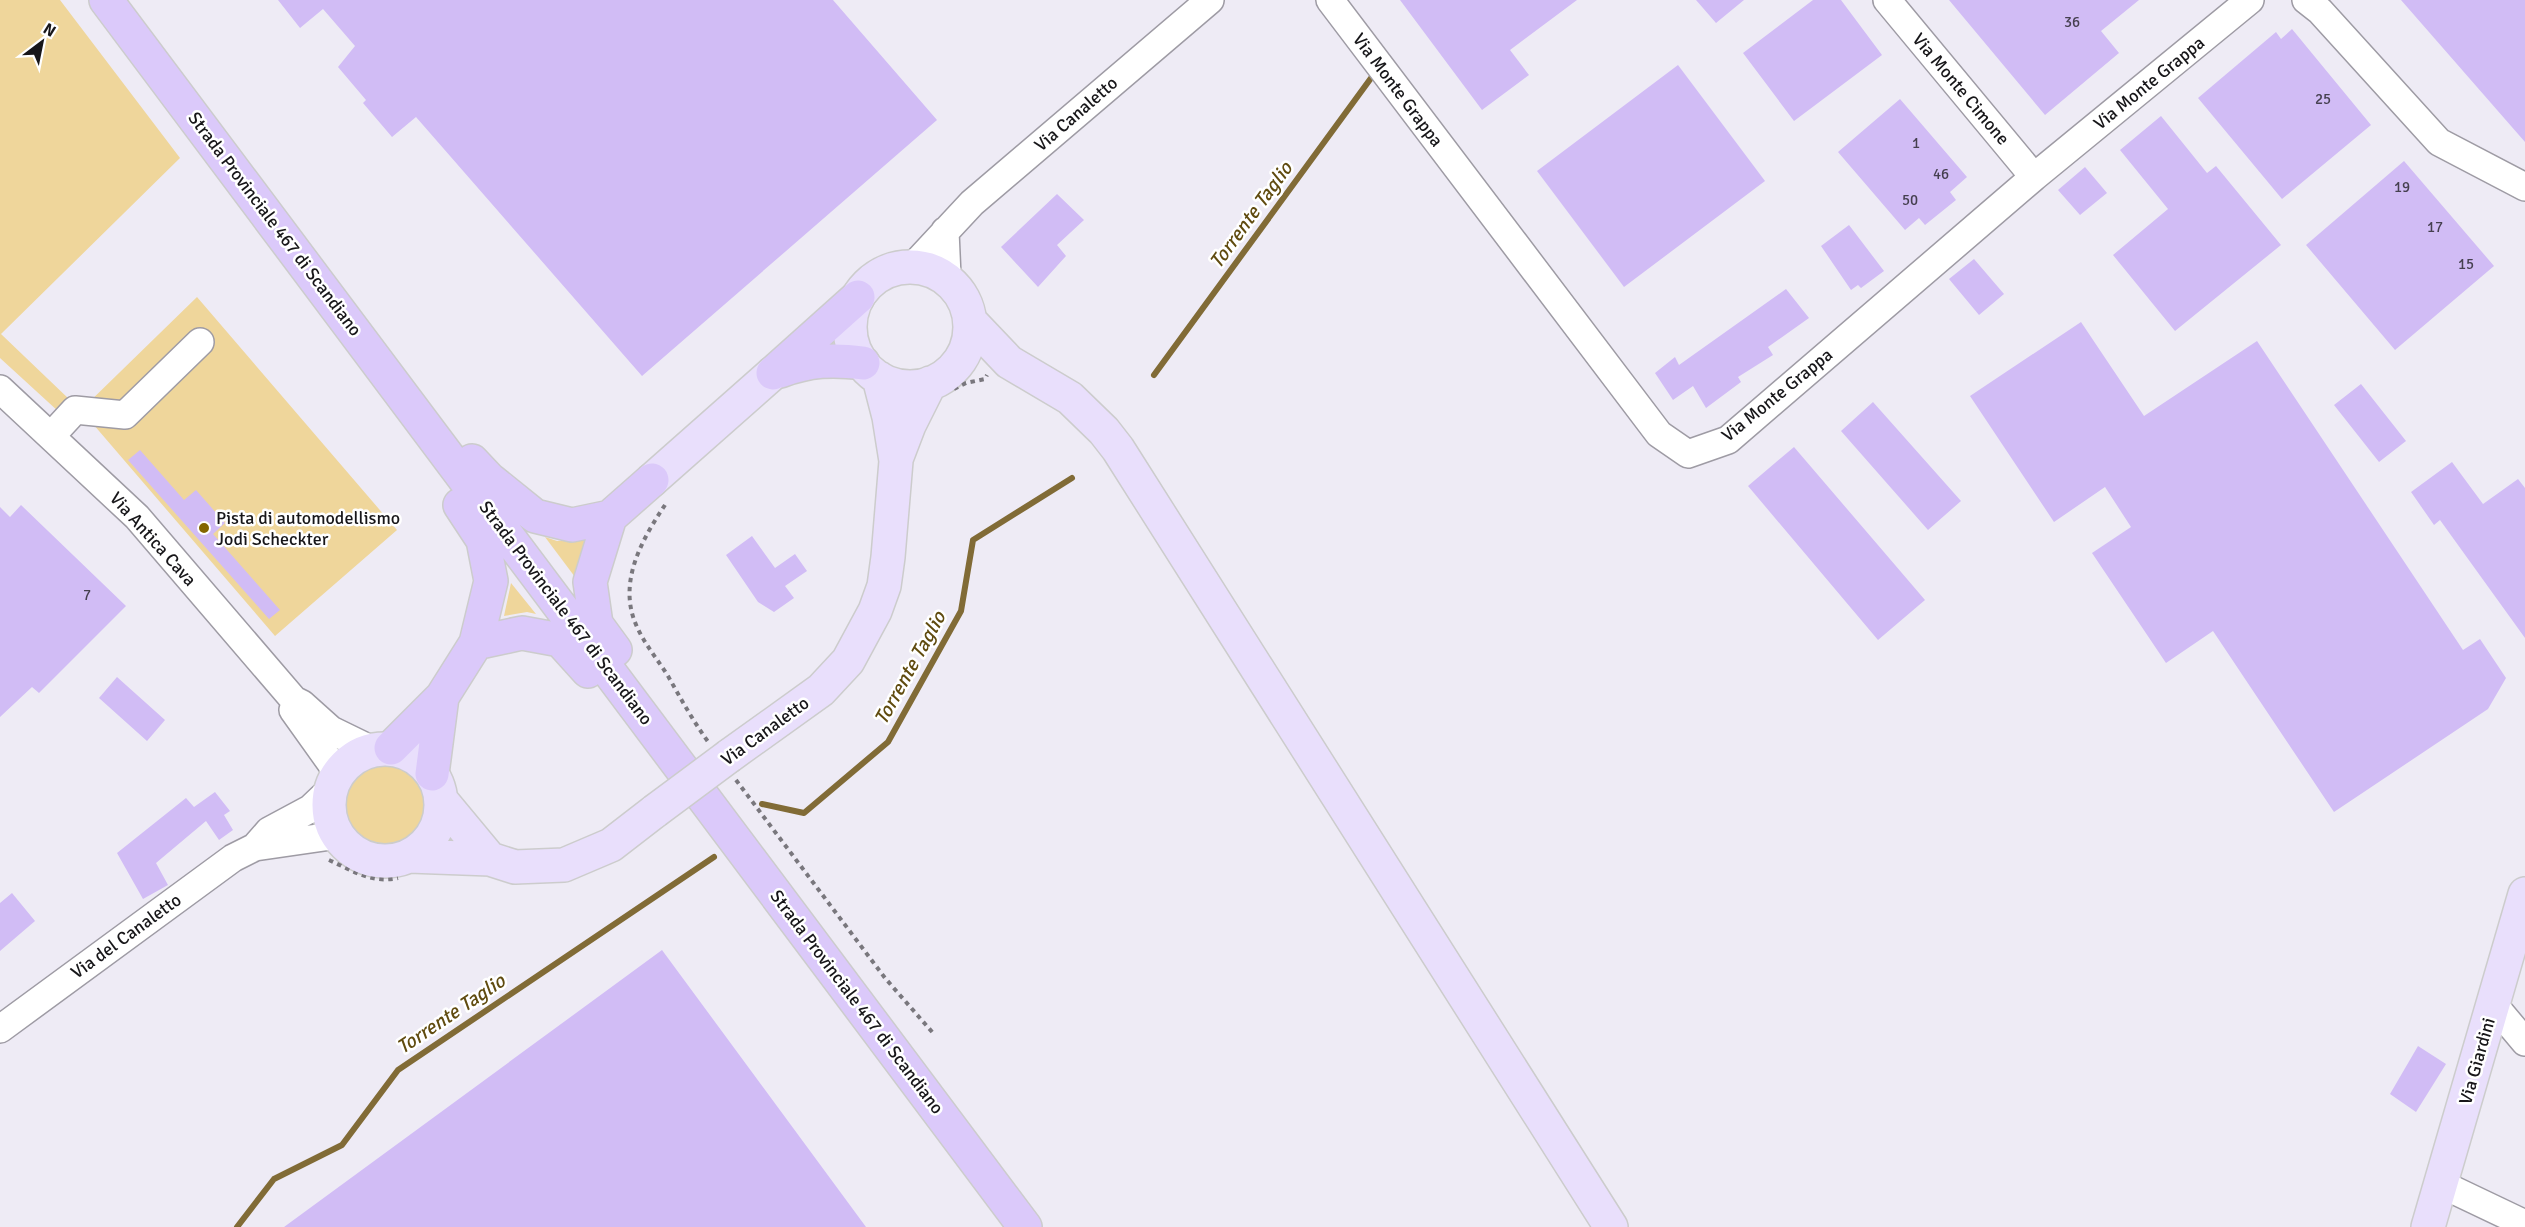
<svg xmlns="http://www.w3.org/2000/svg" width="2525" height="1227" font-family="Signika,sans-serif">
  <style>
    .green { fill: #efd69b }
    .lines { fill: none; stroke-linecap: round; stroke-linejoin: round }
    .stream { stroke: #816b36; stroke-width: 6 }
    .building { fill: #d1bcf5 }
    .minor-casing { stroke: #9e9ba4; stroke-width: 30 }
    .major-casing { stroke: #ccc; stroke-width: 36 }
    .highway-casing { stroke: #ccc; stroke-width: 36 }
    .path { stroke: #79777d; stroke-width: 4; stroke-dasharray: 4.5 4.5; stroke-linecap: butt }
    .minor { stroke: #fff; stroke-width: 27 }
    .major { stroke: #e9dffc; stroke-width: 33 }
    .highway { stroke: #dbc9fa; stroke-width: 33 }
    .major-bridge-casing { stroke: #ccc; stroke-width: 36; stroke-linecap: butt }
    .major-bridge { stroke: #e9dffc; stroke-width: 33 }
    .poi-dot { fill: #846500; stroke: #fff; stroke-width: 2 }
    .labels { text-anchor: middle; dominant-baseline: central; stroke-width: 5; stroke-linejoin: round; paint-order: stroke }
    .number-label { font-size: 15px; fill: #464050 }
    .street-label { font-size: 18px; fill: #171619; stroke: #fff }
    .poi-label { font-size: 18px; fill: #171619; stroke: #fff; text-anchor: start }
    .water-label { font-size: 20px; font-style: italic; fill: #604b0f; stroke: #fff }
  </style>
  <rect width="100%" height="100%" fill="#eeebf5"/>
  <!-- green -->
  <path class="green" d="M0,0H60L180,158L1,334L70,400L59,412L0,358Z
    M197,297L397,530L275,636L81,410Z
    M545,537L557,541L587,538L575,577Z
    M511,583L536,614L527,612L504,616Z
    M345 802a43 43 0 1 1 86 0a43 43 0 1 1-86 0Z"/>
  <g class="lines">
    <!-- stream -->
    <path class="stream" d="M1154,375L1374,74
      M762,804L804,813L888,742L961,611L973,540L1072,478
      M237,1227L274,1179L342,1145L398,1070L714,857"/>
  </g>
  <!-- building -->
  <path class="building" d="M278,0H833L937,120L642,376L416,117L392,137L363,103L366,100L338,67L355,46L323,9L300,28Z
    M1400,0H1577L1510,50L1529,75L1482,110Z
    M1696,0H1744L1716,23Z
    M1813,0H1841L1882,55L1794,121L1743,53Z
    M1949,0H2139L2101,31L2119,53L2045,115Z
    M2401,0H2525V142Z
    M2292,29L2371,125L2282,199L2198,98L2276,32L2281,39Z
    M1678,65L1765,181L1624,287L1537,171Z
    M1900,99L1967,177L1950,192L1956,200L1925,225L1919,218L1905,230L1838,152Z
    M2161,116L2207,173L2216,166L2281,245L2175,331L2113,255L2168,209L2120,150Z
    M2404,161L2494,266L2395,350L2306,245Z
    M2085,167L2107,193L2080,215L2058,190Z
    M1057,194L1084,220L1057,245L1066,256L1038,287L1001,247Z
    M1849,225L1884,271L1861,288L1858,285L1851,290L1821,246Z
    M1974,259L2004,294L1979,315L1949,279Z
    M1786,289L1809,318L1768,347L1773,355L1738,377L1741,382L1706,408L1693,386L1673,400L1655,373L1675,357L1679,365Z
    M2081,322L2144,416L2257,341L2463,650L2480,639L2506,678L2488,709L2334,812L2213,631L2166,663L2092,553L2131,527L2105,487L2054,522L1970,396Z
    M2361,384L2406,441L2379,462L2334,405Z
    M1873,402L1961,501L1928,530L1841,431Z
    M1794,447L1925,600L1878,640L1748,486Z
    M140,450L184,500L196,490L225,523L213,534L280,610L269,619L128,460Z
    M2452,462L2483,504L2518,479L2525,488V638L2440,520L2434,525L2411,492Z
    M21,505L126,606L39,693L32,687L0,717V507L10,517Z
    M752,536L775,568L795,554L807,571L785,586L794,598L774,612L758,602L726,555Z
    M117,677L165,720L147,741L99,698Z
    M215,792L230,811L224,815L233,830L219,840L206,821L156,863L168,885L143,899L117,853L186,798L194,807Z
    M12,893L35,921L0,951V903Z
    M662,950L866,1227H284Z
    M2418,1046L2446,1064L2416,1112L2390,1094Z"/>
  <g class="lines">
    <defs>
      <path id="minor" d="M1330,0L1659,434L1688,454L1728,440L2034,177L2250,0
        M1887,0L2034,177
        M2306,0L2320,11L2439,142L2525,187
        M945,231L947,276L959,292
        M907,267L918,261L972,203L1210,0
        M0,389L137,517L294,700L302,704L331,730L372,750
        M51,436L75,410L125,415L200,342
        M293,710L338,773
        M255,847L269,831L310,809L330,790
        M2493,1004L2525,1042
        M0,1029L233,858L255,847L338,835
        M2441,1184L2525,1224"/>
      <path id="major" d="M850 327a60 60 0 1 1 120 0a60 60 0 1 1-120 0Z
        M970,321L1009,362L1070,398L1104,431L1118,449L1611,1227
        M896,459L909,425L930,383
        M652,480L773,373
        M329 805a56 56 0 1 1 112 0a56 56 0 1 1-112 0Z
        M729,756L821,690L848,661L875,611L884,586L888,557L896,461L889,417L879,378
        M441,800L490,859
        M409,856L490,859L515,867L564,865L611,845L655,811
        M2428,1227L2525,894"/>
      <path id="highway" d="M106,0L1025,1227
        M780,371C810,360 832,359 863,363
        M773,373L858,297
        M472,461L489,479L535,516L572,525L610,517L652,480
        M610,517L590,582L596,624L615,650
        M476,643L522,633L560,640L588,671
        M391,748L442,697L476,643L491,581L483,540L460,505
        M432,774L442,697"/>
    </defs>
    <!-- minor casing -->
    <use href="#minor" class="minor-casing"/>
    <!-- major casing -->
    <use href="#major" class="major-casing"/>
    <!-- highway casing -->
    <use href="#highway" class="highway-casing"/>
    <!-- path -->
    <path class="path" d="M954,389L966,383L985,379L987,375
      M665,505C641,541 616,585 638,629C646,646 658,660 668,676C681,699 693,721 709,743
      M736,780L885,978L933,1033
      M329,860C351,870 372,884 398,878"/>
    <!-- minor -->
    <use href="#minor" class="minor"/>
    <!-- major -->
    <use href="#major" class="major"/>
    <!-- highway -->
    <use href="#highway" class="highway"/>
    <defs>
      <path id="major-bridge" d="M655,811L729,756"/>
    </defs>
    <!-- major-bridge casing -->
    <use href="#major-bridge" class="major-bridge-casing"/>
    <!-- major-bridge -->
    <use href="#major-bridge" class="major-bridge"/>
  </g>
  <!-- markers -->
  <circle class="poi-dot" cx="204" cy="528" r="6"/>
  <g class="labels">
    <!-- number labels -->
    <g class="number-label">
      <text x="2072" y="22">36</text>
      <text x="2323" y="99">25</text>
      <text x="1916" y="143">1</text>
      <text x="1941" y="174">46</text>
      <text x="2402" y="187">19</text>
      <text x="1910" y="200">50</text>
      <text x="2435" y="227">17</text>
      <text x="2466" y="264">15</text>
      <text x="87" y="595">7</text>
    </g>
    <!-- street labels -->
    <g class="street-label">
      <text transform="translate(2149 83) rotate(-39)">Via Monte Grappa</text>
      <text transform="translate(1961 89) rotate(50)">Via Monte Cimone</text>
      <text transform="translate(1398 90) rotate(53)">Via Monte Grappa</text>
      <text transform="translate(1076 114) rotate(-41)">Via Canaletto</text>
      <text transform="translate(275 224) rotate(53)">Strada Provinciale 467 di Scandiano</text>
      <text transform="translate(1777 395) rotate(-39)">Via Monte Grappa</text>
      <text transform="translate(153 539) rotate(48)">Via Antica Cava</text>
      <text transform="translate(566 613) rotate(53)">Strada Provinciale 467 di Scandiano</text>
      <text transform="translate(765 731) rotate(-36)">Via Canaletto</text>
      <text transform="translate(126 936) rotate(-36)">Via del Canaletto</text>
      <text transform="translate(857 1002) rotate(53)">Strada Provinciale 467 di Scandiano</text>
      <text transform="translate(2477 1061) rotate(-74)">Via Giardini</text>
    </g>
    <!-- poi labels -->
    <g class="poi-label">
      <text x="216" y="518">Pista di automodellismo<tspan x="216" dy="21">Jodi Scheckter</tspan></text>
    </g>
    <!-- water labels -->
    <g class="water-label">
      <text transform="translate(1251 215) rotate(-54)">Torrente Taglio</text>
      <text transform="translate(910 668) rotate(-61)">Torrente Taglio</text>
      <text transform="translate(451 1014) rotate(-34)">Torrente Taglio</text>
    </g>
  </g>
  <!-- north arrow -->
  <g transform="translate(42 42) rotate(32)" stroke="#ffffff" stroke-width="4.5" paint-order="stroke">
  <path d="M0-4.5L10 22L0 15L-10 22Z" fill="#171619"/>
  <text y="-9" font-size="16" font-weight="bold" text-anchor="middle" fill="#171619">N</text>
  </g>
</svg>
